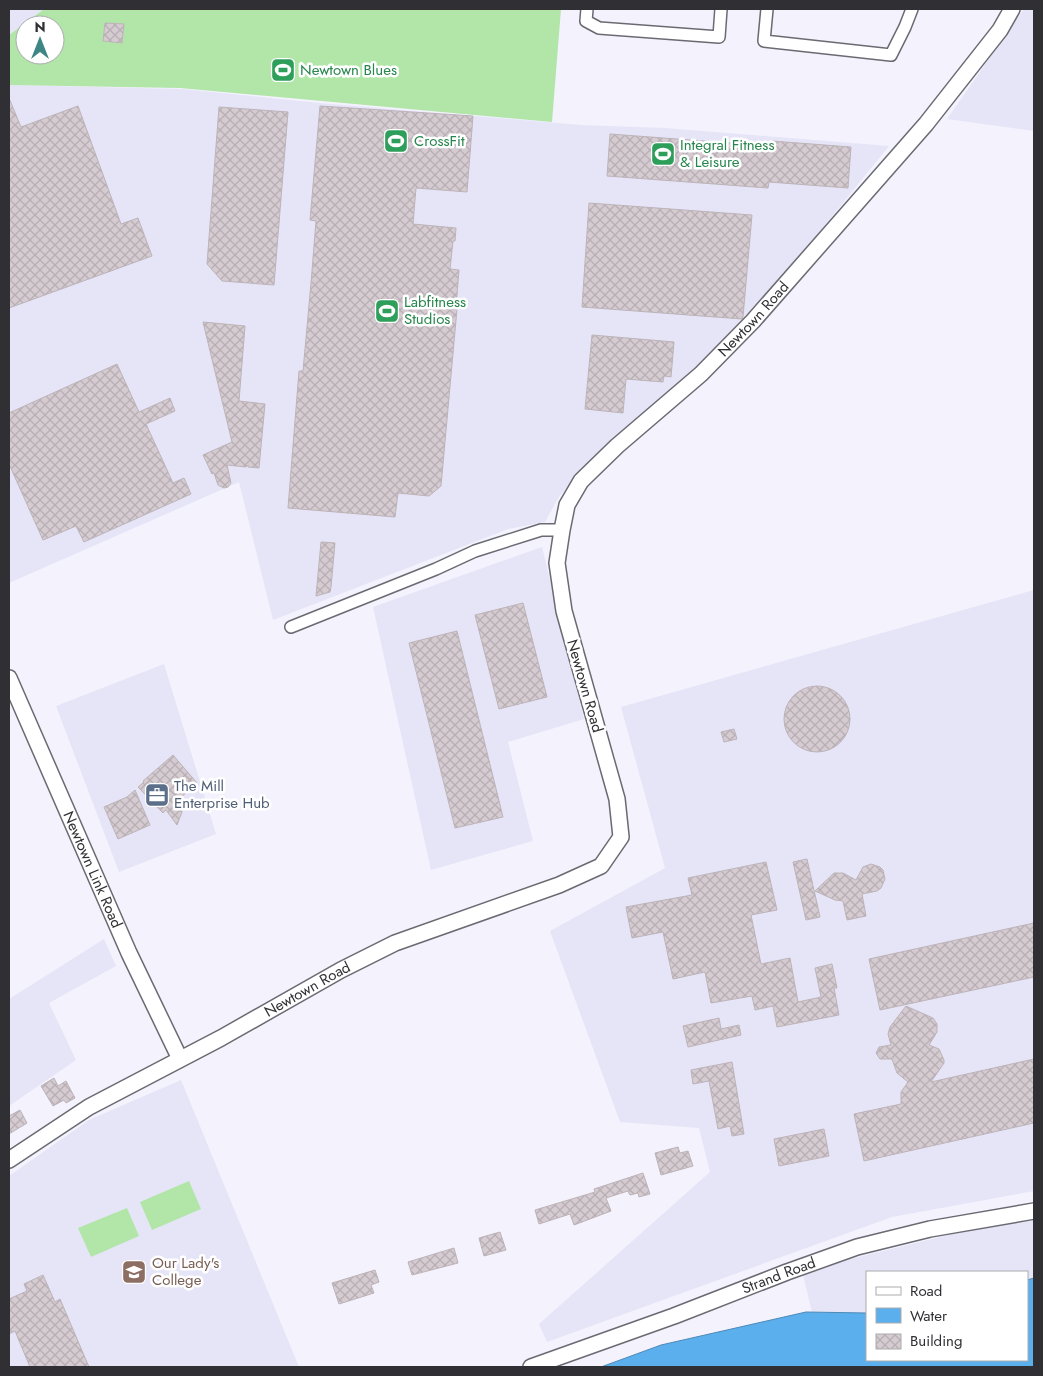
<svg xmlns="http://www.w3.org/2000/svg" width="1043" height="1376" font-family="Jost,sans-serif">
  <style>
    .built { fill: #e5e5f7 }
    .pitch { fill: #b2e5a8; fill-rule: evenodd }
    .water { fill: #5bafed; stroke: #4e89b6 }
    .building { fill: url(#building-cross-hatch); stroke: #bdb3b9 }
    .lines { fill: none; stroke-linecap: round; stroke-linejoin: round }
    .street-casing { stroke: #6a6a72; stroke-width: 14 }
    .secondary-casing { stroke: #6a6a72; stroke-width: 18 }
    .street { stroke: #fff; stroke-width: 11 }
    .secondary { stroke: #fff; stroke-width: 15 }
    .labels { text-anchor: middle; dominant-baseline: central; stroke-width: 5; stroke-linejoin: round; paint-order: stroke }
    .leisure-label { font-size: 15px; fill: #27864d; stroke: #fff; text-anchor: start }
    .street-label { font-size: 15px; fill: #303034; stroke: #fff }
    .service-label { font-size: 15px; fill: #4e5e75; stroke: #fff; text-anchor: start }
    .education-label { font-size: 15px; fill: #785e54; stroke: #fff; text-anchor: start }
  </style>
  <defs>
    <pattern id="building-cross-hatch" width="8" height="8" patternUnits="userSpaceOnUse" patternTransform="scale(1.25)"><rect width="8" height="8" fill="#d5cbd1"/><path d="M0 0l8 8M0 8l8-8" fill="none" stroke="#b7afb4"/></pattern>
  </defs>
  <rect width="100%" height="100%" fill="#f3f2fd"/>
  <!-- built -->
  <path class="built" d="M9,9H44L9,35Z
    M1024,9H1034V131L947,119Z
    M9,85L182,89L319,103L581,125L665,128L889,146L808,246L699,367L606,448L560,495L545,522L508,529L273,620L239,482L9,583Z
    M542,547L584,719L508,742L533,841L431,870L373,607Z
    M1034,590V1191L892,1217L547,1342L539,1324L710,1172L699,1128L620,1122L550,931L665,868L621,707Z
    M164,664L216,834L119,872L56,706Z
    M104,939L116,966L49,1003L76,1060L9,1106V999Z
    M181,1080L299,1367H9V1176L89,1120Z
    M1034,1218V1282L1027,1284V1272H867V1314L812,1312L802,1271L993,1224Z"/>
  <!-- pitch -->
  <path class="pitch" d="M44,9H561L552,122L180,88L9,85V35ZM25,25H55V55H25Z
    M189,1181L201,1209L152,1230L140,1202Z
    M127,1208L139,1236L91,1257L78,1228Z"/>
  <!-- water -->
  <path class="water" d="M1034,1278V1367H601L661,1345L806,1312L867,1313V1360H1027V1280Z"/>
  <!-- building -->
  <path class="building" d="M105,23L124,24L122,43L103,41Z
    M9,98L21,127L78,106L121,224L138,218L152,256L9,308Z
    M320,106L473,116L467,192L416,188L413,224L456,228L455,241H453L450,269L459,270L456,308L457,309L441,486L429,496L398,493L395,517L288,508L299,371H303L311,283L316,221L310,220Z
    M219,107L288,112L274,285L222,281L207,264Z
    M610,134L771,146L772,141L851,147L848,188L769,182L768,188L607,176Z
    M589,203L752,215L743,317L742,319L582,307Z
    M203,322L245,326L239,401L265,404L259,468L248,467V465L246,467L227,465L231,483L228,487L224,488L218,485L214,473L212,474L203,455L232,442Z
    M592,335L674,342L671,377L664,376L663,382L626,379L623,413L585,409Z
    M117,364L139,412L170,398L175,411L146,424L173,483L184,478L191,494L84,542L76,526L43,540L9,464V413Z
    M321,542L335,543L331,587L330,592L316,596Z
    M523,603L547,697L499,709L475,615Z
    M457,631L503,817L455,828L409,643Z
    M784 719a33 33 0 1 1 66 0a33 33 0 1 1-66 0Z
    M734,729L737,739L724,742L721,732Z
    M173,755L197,783L180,798L182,812L177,825L166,810L163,813L138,787L144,782L143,781Z
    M135,790L150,825L118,839L104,807L127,797Z
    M807,859L820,917L806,920L793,862Z
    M766,862L777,910L751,915L761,964L790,958L798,1002L821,997L815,968L832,964L837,988H834L839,1015L777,1027L773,1006L755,1010L752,996L711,1003L705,972L673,979L663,932L632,938L626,907L692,895L688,878Z
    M871,864L880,867L883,870L885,879L881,888L877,891L862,894L866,916L847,920L843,901L835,900L815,891L834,873H843L856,880L863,867Z
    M1034,923V977L880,1010L869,959Z
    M906,1006L933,1018L937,1024V1032L929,1045L939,1049L944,1060V1063L931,1082L1034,1059V1123L864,1161L854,1114L901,1104V1092L908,1082L897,1073L892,1059H880L876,1053L879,1047L891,1045L888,1034L890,1027Z
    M719,1018L721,1029L739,1025L741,1035L688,1047L683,1026Z
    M732,1062L744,1134L732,1136L730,1126L718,1129L709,1081L693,1084L691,1070Z
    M54,1078L58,1086L66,1081L75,1098L66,1103L64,1100L53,1106L41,1086Z
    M20,1110L27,1123L9,1134V1116Z
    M824,1129L829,1156L779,1166L774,1139Z
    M678,1147L680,1153L688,1151L693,1166L661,1175L655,1153Z
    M643,1173L650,1194L639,1197L638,1193L630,1195L628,1191L606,1198L611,1211L574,1225L570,1214L539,1224L535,1210L595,1192L594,1189Z
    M500,1232L506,1250L484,1256L479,1238Z
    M454,1248L458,1263L412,1275L408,1262Z
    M375,1270L379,1282L371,1285L374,1293L339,1304L332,1283Z
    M43,1275L55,1302L60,1299L89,1367H30L15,1331L9,1334V1299L27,1291L24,1284Z"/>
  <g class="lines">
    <defs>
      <path id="street" d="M587,9L586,21L599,28L719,37L721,9
        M767,9L764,41L891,55L905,27L912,9
        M291,627L436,569L475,551L541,530H562"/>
      <g id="secondary">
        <path id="s1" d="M9,678L129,953L180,1059"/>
        <path id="s2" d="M9,1160L89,1107L221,1038L341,970L395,943L559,885L601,866L621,837L617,799L564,611L557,563L562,530L567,505L581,481L617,446L701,374L753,321L926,124L1000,30L1012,9"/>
        <path id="s3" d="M531,1367L674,1316L787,1272L857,1247L930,1229L1034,1211"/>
      </g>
    </defs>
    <!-- street casing -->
    <use href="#street" class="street-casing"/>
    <!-- secondary casing -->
    <use href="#secondary" class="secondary-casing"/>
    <!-- street -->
    <use href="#street" class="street"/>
    <!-- secondary -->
    <use href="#secondary" class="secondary"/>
  </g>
  <!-- icons -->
  <defs>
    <symbol id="stadium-square" viewBox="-11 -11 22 22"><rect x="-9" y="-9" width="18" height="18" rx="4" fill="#2e9e5b" stroke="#fff"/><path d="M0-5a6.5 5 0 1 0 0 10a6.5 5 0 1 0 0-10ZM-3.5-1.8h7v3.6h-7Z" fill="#fff"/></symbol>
    <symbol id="office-square" viewBox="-11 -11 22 22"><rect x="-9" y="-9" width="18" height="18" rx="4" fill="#5c6f8a" stroke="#fff"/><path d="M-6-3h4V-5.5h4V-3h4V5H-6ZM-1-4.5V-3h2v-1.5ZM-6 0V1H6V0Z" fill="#fff"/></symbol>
    <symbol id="school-square" viewBox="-11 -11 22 22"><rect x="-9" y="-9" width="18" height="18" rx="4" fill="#8d6e63" stroke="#fff"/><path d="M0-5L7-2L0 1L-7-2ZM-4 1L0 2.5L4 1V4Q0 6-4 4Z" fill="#fff"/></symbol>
  </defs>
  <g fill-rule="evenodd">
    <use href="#stadium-square" x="269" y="56" width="28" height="28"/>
    <use href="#stadium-square" x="382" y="127" width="28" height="28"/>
    <use href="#stadium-square" x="649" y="140" width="28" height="28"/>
    <use href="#stadium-square" x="373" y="297" width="28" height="28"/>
    <use href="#office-square" x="143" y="781" width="28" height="28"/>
    <use href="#school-square" x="120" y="1258" width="28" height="28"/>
  </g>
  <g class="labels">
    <!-- leisure labels -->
    <g class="leisure-label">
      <text x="300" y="70">Newtown Blues</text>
      <text x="414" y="141">CrossFit</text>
      <text x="680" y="145">Integral Fitness<tspan x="680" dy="17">&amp; Leisure</tspan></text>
      <text x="404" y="302">Labfitness<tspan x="404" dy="17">Studios</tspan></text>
    </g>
    <!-- street labels -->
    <g class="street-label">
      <text stroke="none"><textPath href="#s2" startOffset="1304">Newtown Road</textPath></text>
      <text transform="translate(585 686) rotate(74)">Newtown Road</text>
      <text stroke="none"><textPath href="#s1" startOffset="209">Newtown Link Road</textPath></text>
      <text stroke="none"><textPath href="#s2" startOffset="344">Newtown Road</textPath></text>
      <text stroke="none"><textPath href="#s3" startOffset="264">Strand Road</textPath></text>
    </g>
    <!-- service labels -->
    <g class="service-label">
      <text x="174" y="786">The Mill<tspan x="174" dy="17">Enterprise Hub</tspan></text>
    </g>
    <!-- education labels -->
    <g class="education-label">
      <text x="152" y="1263">Our Lady's<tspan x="152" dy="17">College</tspan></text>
    </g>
  </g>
  <!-- border -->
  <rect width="1043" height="1376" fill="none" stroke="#303034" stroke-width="20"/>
  <!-- legend -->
  <rect x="866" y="1271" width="162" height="90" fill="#ffffff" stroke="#acacae"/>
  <rect x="876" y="1287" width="25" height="8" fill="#ffffff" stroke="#acacae"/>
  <text x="910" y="1296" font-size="15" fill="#303034">Road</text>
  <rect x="876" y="1308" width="25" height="15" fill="#5bafed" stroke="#acacae"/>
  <text x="910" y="1321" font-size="15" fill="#303034">Water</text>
  <rect x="876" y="1334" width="25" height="15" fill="url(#building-cross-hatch)" stroke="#acacae"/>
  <text x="910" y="1346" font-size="15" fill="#303034">Building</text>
  <!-- north arrow -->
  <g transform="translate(40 40)"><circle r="24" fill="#ffffff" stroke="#acacae"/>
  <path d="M0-4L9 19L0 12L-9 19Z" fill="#3e8685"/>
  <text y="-8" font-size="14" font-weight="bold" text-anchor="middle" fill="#303034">N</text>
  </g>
</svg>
